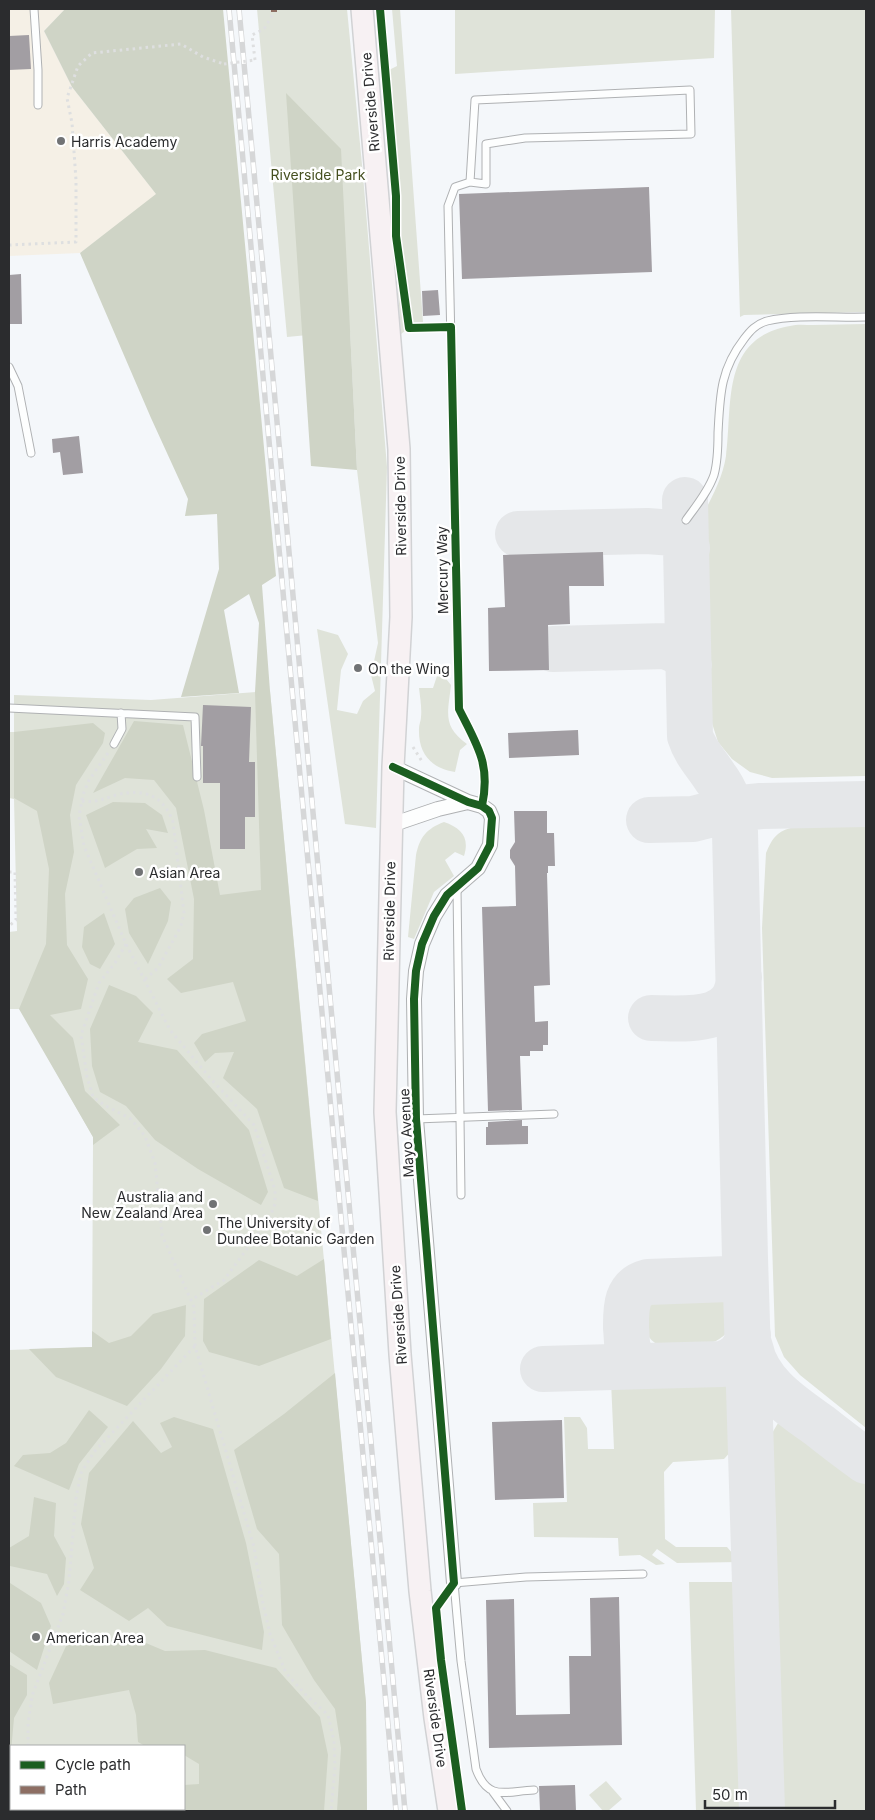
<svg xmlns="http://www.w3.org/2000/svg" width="875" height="1820" font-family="Inter,sans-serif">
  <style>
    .industrial { fill: #f5f0e6 }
    .green { fill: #dfe3d9; fill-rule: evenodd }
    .forest { fill: #cfd4c6 }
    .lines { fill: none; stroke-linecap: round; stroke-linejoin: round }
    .taxiway { stroke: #e5e7e9; stroke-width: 46 }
    .building { fill: #a29ea3 }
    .lane-casing { stroke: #afb1b3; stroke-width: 9 }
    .street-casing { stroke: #afb1b3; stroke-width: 16 }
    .primary-casing { stroke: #d1d2d4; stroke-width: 24 }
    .path { stroke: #dedfe0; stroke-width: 3; stroke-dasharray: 2.5 4; stroke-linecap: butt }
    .lane { stroke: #fdfefe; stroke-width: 7 }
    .street { stroke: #fdfefe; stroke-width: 14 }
    .primary { stroke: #f7f1f3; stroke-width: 21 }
    .rail-casing { stroke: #d6d7d8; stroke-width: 5.5 }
    .rail { stroke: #fff; stroke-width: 4; stroke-dasharray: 11; stroke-linecap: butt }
    .path-bridge { stroke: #dedfe0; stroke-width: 3; stroke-dasharray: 2.5 4; stroke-linecap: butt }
    .quiet { stroke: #8d6e63; stroke-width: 6; stroke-dasharray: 12 6; stroke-linecap: butt }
    .cycleway-casing { stroke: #fff; stroke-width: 11 }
    .cycleway { stroke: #1b5e20; stroke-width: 8 }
    .poi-dot { fill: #717375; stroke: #fff; stroke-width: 2 }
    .labels { text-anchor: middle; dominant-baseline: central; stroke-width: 5; stroke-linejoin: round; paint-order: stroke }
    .street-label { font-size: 14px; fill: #2b2c2e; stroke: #fff }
    .poi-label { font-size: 14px; fill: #2b2c2e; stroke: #fff; text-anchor: start }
    .park-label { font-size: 14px; fill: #465020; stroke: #fff }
  </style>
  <rect width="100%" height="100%" fill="#f4f7fa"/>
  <!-- industrial -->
  <path class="industrial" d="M9,9H65L44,31L72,87L157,195L80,253L9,256Z"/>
  <!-- green -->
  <path class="green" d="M257,9H347L363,175L387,467L376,828L345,824L317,629L338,635L348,654L341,670L337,710L357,714L363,701L375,691L371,675L378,643L357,470L350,331L287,337Z
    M392,9H400L423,322L406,323L405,331L401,334L383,73L397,66Z
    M455,9H715L714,58L455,74Z
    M731,9H866V312L744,315L740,317Z
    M866,324V776L772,778L750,772L732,759L718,742L711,720L704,513C713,495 723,476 726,456C733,404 720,338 790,326C797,324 805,325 813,325C831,325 848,324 866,324Z
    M439,670L451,685C448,713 442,726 467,744L460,750L455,772C430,768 418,753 419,728C419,724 421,721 421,717C422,708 420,697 419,688H433Z
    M270,691L366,1703L367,1811H9V1350L92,1347L93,1145V1137L20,1009H9V932L17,931L14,799L9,798V732H14V695L151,700ZM11,1746H184V1809H11Z
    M444,822C461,828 470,837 464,856L455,852L445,860L454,876L434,892L414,939L408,937L416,855C420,837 426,829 444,822Z
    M866,822V1428L800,1375L784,1357L775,1336L762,928L766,853C769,846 772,839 778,834C793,821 845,823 866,822Z
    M698,1289C730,1290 747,1325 716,1341C706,1345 696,1344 686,1345C678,1345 666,1348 659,1345C637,1335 636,1299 660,1290C668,1287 688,1289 698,1289Z
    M716,1376L741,1394L743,1438L724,1459L673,1462L664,1472L665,1539L676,1547H727L740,1562L677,1563L657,1549L652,1555L665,1564L656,1565L640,1555L619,1556L618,1538L534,1537L533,1503L567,1502L564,1417H580L587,1428L588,1449H614L611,1381L618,1378Z
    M781,1418L866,1480V1811H781L771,1435Z
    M689,1582H746L754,1811H696Z
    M606,1781L622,1799L608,1811H603L589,1795Z"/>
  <!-- forest -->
  <path class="forest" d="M65,9H223L276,576L262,585L270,691L318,1201L284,1188L257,1109L223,1078L234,1052L215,1053L205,1062L194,1043L202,1034L246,1021L233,982L181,993L167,979L193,959L194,899L176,808L154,780L125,778L93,793L134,721L183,725L204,810L220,895L261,890L255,692L259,623L249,594L224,610L239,693L181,697L219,569L217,514L185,516L188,499L151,418L80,253L156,194L72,87L44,31Z
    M286,93L341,149L357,470L311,466Z
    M93,723L105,733L103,743L76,785L70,815L74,852L65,894L67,945L88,979L81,1009L50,1015L73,1038L85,1091L120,1125L93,1145V1137L19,1009L46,944L49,869L37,811L14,798V732Z
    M113,802L145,803L162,815L168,833L146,829L157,848L137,849L105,868L86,815Z
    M160,888L171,902L168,921L148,964L129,933L125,909L134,898Z
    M104,913L115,944L100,969L90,964L82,947L84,927Z
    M109,985L136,996L153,1013L138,1042L177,1050L249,1130L268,1192L261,1205L198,1169L155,1140L126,1106L100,1092L92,1066L90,1029Z
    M324,1259L331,1339L259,1366L209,1352L203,1341L204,1299L259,1260L297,1276Z
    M186,1305L185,1336L161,1369L127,1406L56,1377L29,1349L92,1347V1331L109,1343L131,1336L153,1314Z
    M335,1373L366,1703L367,1811H337L341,1748L335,1709L314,1680L282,1625L279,1554L257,1529L234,1450L284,1414Z
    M89,1410L108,1427L79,1464L69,1490L14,1466L23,1455L50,1453L66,1443Z
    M174,1417L213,1429L246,1543L264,1632L262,1650L167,1626L148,1608L129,1621L80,1590L94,1568L81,1524L89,1473L133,1421L161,1453L172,1447L160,1423Z
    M34,1497L56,1503L54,1536L66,1558L64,1584L57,1596L47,1574L10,1566V1583L41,1603L51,1626L37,1670L9,1651V1548L29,1536Z
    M122,1633L165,1651L205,1650L276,1668L320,1717L328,1755L324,1811H52L51,1809H184V1785L199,1784V1764L184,1755V1746H145L138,1742L136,1715L129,1690L53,1704L49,1683L67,1644L102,1646Z
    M9,1664L27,1675V1695L14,1718L11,1752V1809H29V1811H9Z"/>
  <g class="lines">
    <!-- taxiway -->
    <path class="taxiway" d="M685,500L690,736C695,752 706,763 715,777C728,794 733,811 735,832L745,1258L762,1811
      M518,534L647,531L674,533L682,540L687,548
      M553,649L666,646L680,652L689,665
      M649,820L693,819L732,809L761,806L866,804
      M651,1018C685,1018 737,1026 739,977
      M745,1258C743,1269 739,1275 728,1279L648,1282C625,1288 626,1309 626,1328C627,1335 626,1344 629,1351C632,1359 639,1364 647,1366L722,1364C737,1360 746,1350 748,1335
      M750,1347C757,1384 792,1406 820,1426C835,1438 851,1450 866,1461
      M543,1369L647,1366"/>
  </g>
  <!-- building -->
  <path class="building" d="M29,35L31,69L9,70V36Z
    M649,187L652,272L462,279L459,194Z
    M21,274L22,324H9V275Z
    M438,290L440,315L423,316L422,291Z
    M79,436L83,473L63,475L60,452L53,453L52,439Z
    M603,552L604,586H569L570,624L548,625L549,670L489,671L488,608L505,607L503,555Z
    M203,705L251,707L249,762H255V817H245V849H220V783H203V746H201Z
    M578,730L579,755L509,758L508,733Z
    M514,811H547V833H554L555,866H548V873H547L550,985L534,986L535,1022L548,1021V1045H543V1051H530V1056H520L522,1110L488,1111L482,907L516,906L515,866L510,858V850L515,842Z
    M522,1120V1126H528V1144L486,1145V1127H488V1122Z
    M562,1420L564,1498L495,1500L492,1422Z
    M619,1597L622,1745L489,1748L486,1600L514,1599L516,1715L570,1714L569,1656H591L590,1598Z
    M575,1785L576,1811H540L539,1786Z"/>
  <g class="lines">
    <defs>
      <path id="lane" d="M34,9L38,70V105
        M470,182L475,100L690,90L691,134L525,138L486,144V184L470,182L455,187L448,206L459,709C477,745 491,764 482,806
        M9,367L18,386L31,453
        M686,520C696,506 708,492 714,475C718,461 718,447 718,433C720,396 720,370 744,339C750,331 756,324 767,321C796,314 836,318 866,317
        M9,708L195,717L197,777
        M114,744L122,729L121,713
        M457,888L461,1195
        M416,1119L554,1114
        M534,1790C506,1791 488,1802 476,1769L461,1661L454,1583L526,1577L643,1574
        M493,1792L507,1811"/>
      <path id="street" d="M393,767L468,802L482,806L489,811L492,818L490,845L478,868L447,895L434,916L422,944L416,971L414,999L416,1119L454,1583
        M391,825L438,809L468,802"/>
      <path id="primary" d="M362,9L399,449L401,617L393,767L385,1112L400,1354L420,1591L435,1718L449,1811"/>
    </defs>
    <!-- lane casing -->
    <use href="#lane" class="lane-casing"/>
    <!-- street casing -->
    <use href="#street" class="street-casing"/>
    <!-- primary casing -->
    <use href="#primary" class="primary-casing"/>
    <!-- path -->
    <path class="path" d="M255,60L252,35L264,29L276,9
      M9,245L76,242V180L72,123L67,98L78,66L92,53L181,44L203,57L224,64
      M413,747L423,763
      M108,753L89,780L83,795L79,816L84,846L126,944L170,1030L210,1078L254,1125L275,1190V1204L269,1219L224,1280L191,1300
      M82,801C94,803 104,799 116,795C144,788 163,795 173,822L184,913L181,926L158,968L144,980
      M9,872H15L16,920L9,926
      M126,944L115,963L99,983L81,1035L87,1077L93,1097L106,1106L131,1119L145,1136L155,1163L162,1235L194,1307L195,1346L254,1547L262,1599L270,1634L286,1673L304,1693L328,1715L334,1741L335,1767L331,1811
      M28,1746V1724L32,1696L63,1614L69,1580L76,1498L81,1473L94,1452L195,1346
      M40,1809L41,1811"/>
    <!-- lane -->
    <use href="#lane" class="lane"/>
    <!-- street -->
    <use href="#street" class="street"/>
    <!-- primary -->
    <use href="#primary" class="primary"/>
    <defs>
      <path id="rail" d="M229,9L396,1811
        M239,9L405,1811"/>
    </defs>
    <!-- rail casing -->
    <use href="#rail" class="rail-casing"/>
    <!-- rail -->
    <use href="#rail" class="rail"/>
    <!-- path-bridge -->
    <path class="path-bridge" d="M224,64L255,60"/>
    <!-- quiet -->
    <path class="quiet" d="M274,9V12"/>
    <defs>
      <path id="cycleway" d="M380,9L396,196V236L409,328L451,327L459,709C477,745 491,764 482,806
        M393,767L468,802L482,806L489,811L492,818L490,845L478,868L447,895L434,916L422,944L416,971L414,999L416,1119L454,1583L436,1608L441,1660L462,1811"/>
    </defs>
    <!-- cycleway casing -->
    <use href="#cycleway" class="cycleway-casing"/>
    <!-- cycleway -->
    <use href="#cycleway" class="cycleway"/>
  </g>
  <!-- markers -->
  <g class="poi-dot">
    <circle cx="61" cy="141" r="5"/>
    <circle cx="358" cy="668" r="5"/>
    <circle cx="139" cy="872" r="5"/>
    <circle cx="213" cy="1204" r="5"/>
    <circle cx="207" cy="1230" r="5"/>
    <circle cx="36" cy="1637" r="5"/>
  </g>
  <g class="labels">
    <!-- street labels -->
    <g class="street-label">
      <text transform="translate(370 102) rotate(-95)">Riverside Drive</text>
      <text transform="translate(400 506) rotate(-91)">Riverside Drive</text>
      <text transform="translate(442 570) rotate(-91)">Mercury Way</text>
      <text transform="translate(389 911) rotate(-89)">Riverside Drive</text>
      <text transform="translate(406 1133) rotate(-93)">Mayo Avenue</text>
      <text transform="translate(398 1315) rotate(-94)">Riverside Drive</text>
      <text transform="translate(436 1718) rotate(82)">Riverside Drive</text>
    </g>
    <!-- poi labels -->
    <g class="poi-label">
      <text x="71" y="141">Harris Academy</text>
      <text x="368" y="668">On the Wing</text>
      <text x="149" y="872">Asian Area</text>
      <text x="203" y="1196" text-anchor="end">Australia and<tspan x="203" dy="16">New Zealand Area</tspan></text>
      <text x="217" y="1222">The University of<tspan x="217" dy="16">Dundee Botanic Garden</tspan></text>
      <text x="46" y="1637">American Area</text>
    </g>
    <!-- park labels -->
    <g class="park-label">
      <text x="318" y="174">Riverside Park</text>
    </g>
  </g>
  <!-- border -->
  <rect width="875" height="1820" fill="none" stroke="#2b2c2e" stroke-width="20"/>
  <!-- legend -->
  <rect x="10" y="1745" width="175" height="65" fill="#ffffff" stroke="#aaabab"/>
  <rect x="20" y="1761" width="25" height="8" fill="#1b5e20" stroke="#aaabab"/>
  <text x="55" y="1770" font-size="15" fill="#2b2c2e">Cycle path</text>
  <rect x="20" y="1786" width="25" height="8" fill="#8d6e63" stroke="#aaabab"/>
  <text x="55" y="1795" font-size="15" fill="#2b2c2e">Path</text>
  <!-- scale -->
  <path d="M705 1800v8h130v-8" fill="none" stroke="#2b2c2e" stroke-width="2.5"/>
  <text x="712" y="1800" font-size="15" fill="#2b2c2e" stroke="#ffffff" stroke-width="4" paint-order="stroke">50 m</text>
</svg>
